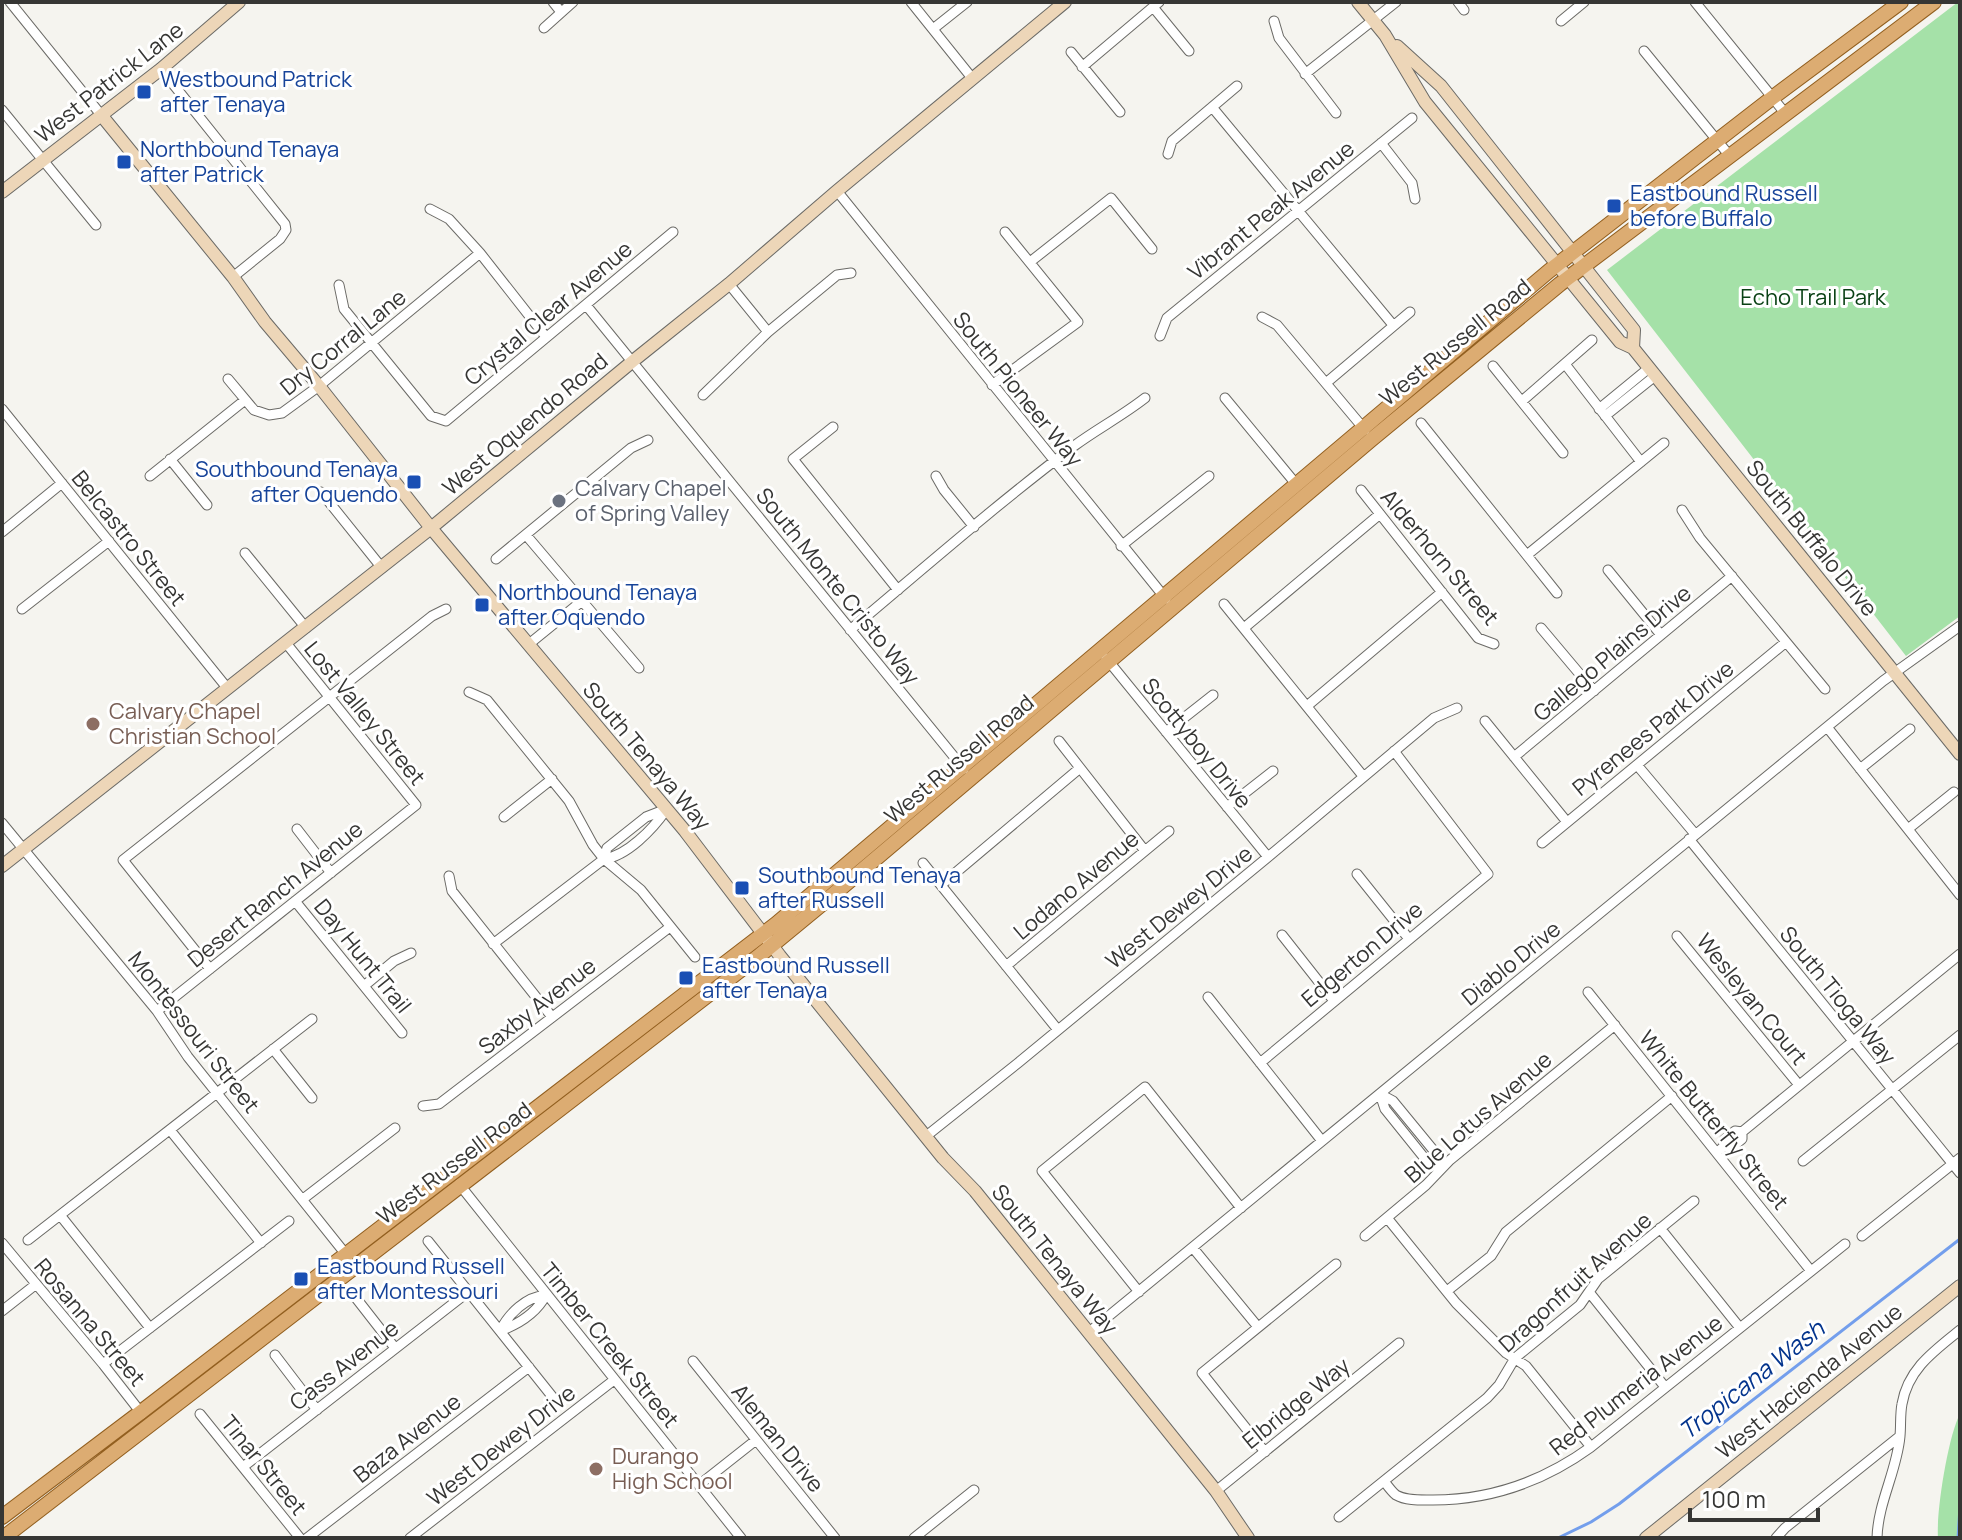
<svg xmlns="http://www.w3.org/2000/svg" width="1962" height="1540" font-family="Manrope,sans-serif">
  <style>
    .green { fill: #a5e1a8 }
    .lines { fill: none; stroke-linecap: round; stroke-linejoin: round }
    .stream { stroke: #739eec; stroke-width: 3 }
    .street-casing { stroke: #6b6a66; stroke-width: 11 }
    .secondary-casing { stroke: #6b6a66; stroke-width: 14 }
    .primary-casing { stroke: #925f1f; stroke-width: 16 }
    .street { stroke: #fff; stroke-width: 9 }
    .secondary { stroke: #edd6b8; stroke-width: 12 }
    .primary { stroke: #dcac72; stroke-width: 14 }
    .transit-dot { fill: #1a4fb4; stroke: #fff; stroke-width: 3 }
    .worship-dot { fill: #6b7280; stroke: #fff; stroke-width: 3 }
    .education-dot { fill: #8d6e63; stroke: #fff; stroke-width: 3 }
    .labels { text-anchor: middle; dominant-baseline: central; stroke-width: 6; stroke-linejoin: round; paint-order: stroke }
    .transit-label { font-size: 22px; fill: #164399; stroke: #fff; text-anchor: start }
    .street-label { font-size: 22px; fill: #363634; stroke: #fff }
    .park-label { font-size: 22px; fill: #094114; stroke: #fff }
    .worship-label { font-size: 22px; fill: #5b616d; stroke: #fff; text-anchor: start }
    .education-label { font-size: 22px; fill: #785e54; stroke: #fff; text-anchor: start }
    .water-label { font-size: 24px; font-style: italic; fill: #03348d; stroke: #fff }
  </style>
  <rect width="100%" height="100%" fill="#f5f4ef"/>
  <!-- green -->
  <path class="green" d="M1958,2H1960V616L1906,656L1607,270Z
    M1960,1414V1538H1938C1936,1513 1948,1436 1960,1414Z"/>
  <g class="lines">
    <!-- stream -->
    <path class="stream" d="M1558,1538L1591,1522L1619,1504L1960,1239
      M1958,1538L1960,1507"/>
    <defs>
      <path id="street" d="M10,2L102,116
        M553,2L561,12
        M911,2L972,78
        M1458,2L1464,10
        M1695,2L1785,113
        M1153,7L1189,51
        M1274,21L1279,38L1336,113
        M1561,21L1584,2
        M544,28L573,2
        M933,29L967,2
        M1644,51L1729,155
        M1071,52L1120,112
        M1082,67L1159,2
        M161,69L285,224L286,230L280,239L233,277
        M1305,74L1396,2
        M1212,107L1393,325
        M2,110L96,225
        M1381,143L1412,183L1415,199
        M1168,154L1172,141L1237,86
        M837,191L1166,599
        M430,209L449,219L480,253L546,337
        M1030,262L1111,198L1152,249
        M729,284L768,332
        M339,285L344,309L431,416L446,421L673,232
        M586,305L964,769
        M1262,317L1277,325L1365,430
        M1160,336L1167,318L1412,118
        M1565,364L1641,462
        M1493,366L1563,453
        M228,379L254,410L269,415L282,413L319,386L480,253
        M1326,383L1410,312
        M992,385L1078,322L1005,232
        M703,395L768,332L837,275L851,273
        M1225,398L1296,484
        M1522,401L1592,340
        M2,409L228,689
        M1599,409L1649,368
        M1605,416L1655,376
        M1421,423L1557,593
        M833,427L793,459L898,590
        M170,459L207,505
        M150,476L245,400
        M936,476L944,490L974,527
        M1361,490L1478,638L1494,644
        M321,492L382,568
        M1682,510L1700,538L1825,689
        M2,532L62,483
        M526,535L639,668
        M1121,546L1209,476
        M245,553L306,628
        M1527,555L1664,443
        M496,559L631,448L648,440
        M1608,570L1661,635
        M1224,604L1363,776
        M22,609L109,541
        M1244,628L1380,514
        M1541,628L1594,691
        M850,630C924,568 997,504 1074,446C1097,429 1122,416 1145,398
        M529,644L582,601
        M1106,658L1268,857
        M469,692L487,700L569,801L593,845L604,859L641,890L695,957
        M1307,706L1442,592
        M1485,721L1567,822
        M1827,727L1960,895
        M1166,732L1213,695
        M1059,741L1145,851
        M1514,757L1732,576
        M1637,765L1695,834
        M1860,769L1910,729
        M1227,807L1273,771
        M504,817L552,779
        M2,823L157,1011L188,1057L348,1257
        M297,829L331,873
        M1908,829L1954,792
        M1689,839L1960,1173
        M1542,843L1786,642
        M604,859L607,848L646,817L664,810
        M923,863L1058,1030
        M1357,874L1409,939
        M449,876L452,891L552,1017
        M941,885L1080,768
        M295,901L402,1033
        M1282,935L1334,1001
        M1677,936L1799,1085
        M493,944L604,859C627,856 653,829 666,810
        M1006,966L1169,831
        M210,969L123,860L432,616L446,609
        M364,986L394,961L411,953
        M1588,992L1811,1271
        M1208,997L1322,1141
        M157,1011L416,805L286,643
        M273,1049L312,1098
        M1260,1063L1488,874L1394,751
        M1380,1094L1385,1109L1426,1160L1431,1165L1441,1168
        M1380,1094L1393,1101L1439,1157L1441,1168
        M423,1106L439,1104L670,927
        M170,1130L261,1243
        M925,1137L1018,1063L1268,857L1434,718L1457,708
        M1724,1146V1140L1735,1131L1742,1132L1960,954
        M1721,1149L1724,1146L1731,1148L1742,1139V1132
        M1803,1161L1960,1035
        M459,1184L741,1538
        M303,1199L395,1128
        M60,1215L150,1328
        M1388,1219L1456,1303L1506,1353L1526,1366L1591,1447
        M1660,1228L1740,1328
        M1365,1236L1426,1185L1450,1160L1615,1025
        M1862,1236L1960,1158
        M28,1240L312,1019
        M428,1241L555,1400
        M2,1243L103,1364L142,1414
        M1193,1248L1258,1327
        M1447,1291L1491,1256L1506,1232L1672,1096
        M1139,1292L1042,1171L1145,1087L1241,1208
        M1589,1292L1665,1387
        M356,1298L395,1348
        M2,1311L35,1285
        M500,1331C509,1313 526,1297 546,1295
        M500,1331C519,1324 537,1312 546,1295
        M1088,1333L1883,681L1960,626
        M275,1355L317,1410
        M693,1361L835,1538
        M103,1364L289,1221
        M200,1414L300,1538
        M1265,1452L1202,1373L1336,1264
        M243,1467L468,1292
        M1384,1481C1387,1485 1392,1492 1396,1495C1406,1501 1422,1500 1433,1500C1491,1500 1544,1481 1591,1447L1845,1244
        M699,1485L756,1440
        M1216,1491L1399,1343
        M1339,1517L1487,1398L1499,1385L1515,1358L1580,1305L1598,1279L1694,1201
        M307,1538L529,1367
        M410,1538L614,1380
        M914,1538L974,1490
        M1776,1538L1785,1528L1900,1436C1901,1425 1900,1414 1902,1404C1908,1369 1934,1351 1960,1330
        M1877,1538C1878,1502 1897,1471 1900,1436"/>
      <path id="secondary" d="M1358,2L1385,35L1425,102L1620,342L1633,348L1960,754
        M1397,46L1441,86L1634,330L1633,348
        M102,116L233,277L265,322L319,386L431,528L685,831L780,956L943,1158L975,1191L1216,1491L1248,1538
        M2,192L161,69L239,2
        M2,866L431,528L633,361L729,284L837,191L1065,2
        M1646,1538L1960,1286"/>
      <path id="primary" d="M2,1517L141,1412L776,924L1549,271L1772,98L1901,2
        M3,1538L760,955L828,899L1372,439L1560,284L1934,2"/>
    </defs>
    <!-- street casing -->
    <use href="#street" class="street-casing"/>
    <!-- secondary casing -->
    <use href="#secondary" class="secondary-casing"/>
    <!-- primary casing -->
    <use href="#primary" class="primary-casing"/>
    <!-- street -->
    <use href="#street" class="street"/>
    <!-- secondary -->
    <use href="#secondary" class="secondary"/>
    <!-- primary -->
    <use href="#primary" class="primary"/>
  </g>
  <!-- markers -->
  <g class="transit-dot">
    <rect x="136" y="84" width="16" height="16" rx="4"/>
    <rect x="116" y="154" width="16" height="16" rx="4"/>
    <rect x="1606" y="198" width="16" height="16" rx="4"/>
    <rect x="406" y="474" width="16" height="16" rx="4"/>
    <rect x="474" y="597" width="16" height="16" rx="4"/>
    <rect x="734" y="880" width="16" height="16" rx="4"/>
    <rect x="678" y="970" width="16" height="16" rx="4"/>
    <rect x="293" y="1271" width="16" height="16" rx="4"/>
  </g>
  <circle class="worship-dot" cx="559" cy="501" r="8"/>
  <g class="education-dot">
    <circle cx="93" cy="724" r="8"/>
    <circle cx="596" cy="1469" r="8"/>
  </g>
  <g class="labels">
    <!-- transit labels -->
    <g class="transit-label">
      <text x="160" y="79">Westbound Patrick<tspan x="160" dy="25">after Tenaya</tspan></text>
      <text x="140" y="149">Northbound Tenaya<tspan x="140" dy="25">after Patrick</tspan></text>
      <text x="1630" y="193">Eastbound Russell<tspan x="1630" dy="25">before Buffalo</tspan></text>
      <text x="398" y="469" text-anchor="end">Southbound Tenaya<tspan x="398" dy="25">after Oquendo</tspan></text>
      <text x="498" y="592">Northbound Tenaya<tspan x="498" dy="25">after Oquendo</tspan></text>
      <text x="758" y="875">Southbound Tenaya<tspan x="758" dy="25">after Russell</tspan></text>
      <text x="702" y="965">Eastbound Russell<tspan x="702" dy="25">after Tenaya</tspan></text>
      <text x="317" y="1266">Eastbound Russell<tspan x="317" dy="25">after Montessouri</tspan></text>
    </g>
    <!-- street labels -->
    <g class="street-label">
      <text transform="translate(109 82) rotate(-38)">West Patrick Lane</text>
      <text transform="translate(1271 210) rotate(-39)">Vibrant Peak Avenue</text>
      <text transform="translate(548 313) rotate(-40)">Crystal Clear Avenue</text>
      <text transform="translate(343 342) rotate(-39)">Dry Corral Lane</text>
      <text transform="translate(1455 342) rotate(-39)">West Russell Road</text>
      <text transform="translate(1018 389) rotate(51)">South Pioneer Way</text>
      <text transform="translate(525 424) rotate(-40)">West Oquendo Road</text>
      <text transform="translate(129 538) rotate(51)">Belcastro Street</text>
      <text transform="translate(1812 538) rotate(51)">South Buffalo Drive</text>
      <text transform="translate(1440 557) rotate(50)">Alderhorn Street</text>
      <text transform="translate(838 586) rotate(51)">South Monte Cristo Way</text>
      <text transform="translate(1612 653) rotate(-40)">Gallego Plains Drive</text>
      <text transform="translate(365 713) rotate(51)">Lost Valley Street</text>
      <text transform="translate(1653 728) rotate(-39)">Pyrenees Park Drive</text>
      <text transform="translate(1197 743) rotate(51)">Scottyboy Drive</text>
      <text transform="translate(647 756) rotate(50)">South Tenaya Way</text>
      <text transform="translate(959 759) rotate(-40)">West Russell Road</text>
      <text transform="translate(1076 885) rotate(-40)">Lodano Avenue</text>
      <text transform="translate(275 894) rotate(-39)">Desert Ranch Avenue</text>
      <text transform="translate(1179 907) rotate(-39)">West Dewey Drive</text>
      <text transform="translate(1362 954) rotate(-40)">Edgerton Drive</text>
      <text transform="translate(363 956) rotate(51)">Day Hunt Trail</text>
      <text transform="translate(1511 963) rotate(-39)">Diablo Drive</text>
      <text transform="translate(1838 995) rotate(51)">South Tioga Way</text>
      <text transform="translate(1752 999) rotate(51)">Wesleyan Court</text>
      <text transform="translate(537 1006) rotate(-38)">Saxby Avenue</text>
      <text transform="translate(194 1032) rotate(52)">Montessouri Street</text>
      <text transform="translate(1478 1117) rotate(-41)">Blue Lotus Avenue</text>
      <text transform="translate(1714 1120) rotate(51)">White Butterfly Street</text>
      <text transform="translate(454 1163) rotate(-37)">West Russell Road</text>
      <text transform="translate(1055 1259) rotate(51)">South Tenaya Way</text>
      <text transform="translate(1575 1282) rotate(-42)">Dragonfruit Avenue</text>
      <text transform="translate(90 1322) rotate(50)">Rosanna Street</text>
      <text transform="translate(610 1345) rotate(51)">Timber Creek Street</text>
      <text transform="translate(344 1365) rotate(-38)">Cass Avenue</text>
      <text transform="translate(1809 1381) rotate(-39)">West Hacienda Avenue</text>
      <text transform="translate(1636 1385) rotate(-38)">Red Plumeria Avenue</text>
      <text transform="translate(1296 1403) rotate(-39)">Elbridge Way</text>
      <text transform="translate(407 1438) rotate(-38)">Baza Avenue</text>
      <text transform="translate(778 1438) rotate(51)">Aleman Drive</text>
      <text transform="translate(501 1445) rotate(-38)">West Dewey Drive</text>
      <text transform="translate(264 1465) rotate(51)">Tinar Street</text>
    </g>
    <!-- park labels -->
    <g class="park-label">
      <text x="1813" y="297">Echo Trail Park</text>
    </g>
    <!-- worship labels -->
    <g class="worship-label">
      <text x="575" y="488">Calvary Chapel<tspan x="575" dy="25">of Spring Valley</tspan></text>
    </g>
    <!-- education labels -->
    <g class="education-label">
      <text x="109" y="711">Calvary Chapel<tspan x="109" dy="25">Christian School</tspan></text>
      <text x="612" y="1456">Durango<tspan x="612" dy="25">High School</tspan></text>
    </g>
    <!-- water labels -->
    <g class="water-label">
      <text transform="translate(1751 1379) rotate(-38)">Tropicana Wash</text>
    </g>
  </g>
  <!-- border -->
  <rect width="1962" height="1540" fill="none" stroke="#363634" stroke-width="8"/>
  <!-- scale -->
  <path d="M1690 1508v12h128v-12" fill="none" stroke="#363634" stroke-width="4"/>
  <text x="1702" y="1508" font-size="24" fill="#363634" stroke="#ffffff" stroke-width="6" paint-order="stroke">100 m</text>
</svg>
